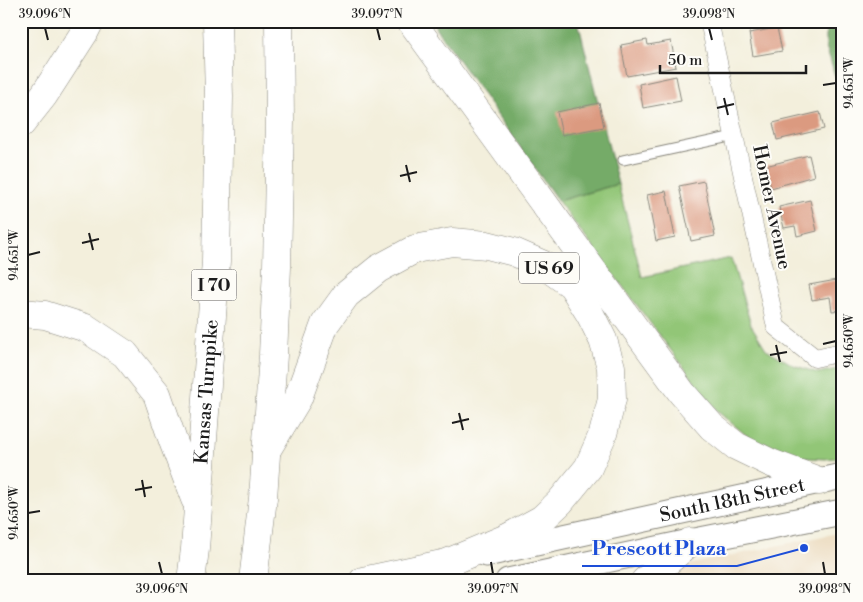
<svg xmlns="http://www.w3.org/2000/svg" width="863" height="602" font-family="'Libre Bodoni',serif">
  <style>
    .built { fill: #ead8ba }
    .green { fill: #92c677; stroke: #57714a }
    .forest { fill: #75ab68; stroke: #486442 }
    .building { fill: #db9a80 }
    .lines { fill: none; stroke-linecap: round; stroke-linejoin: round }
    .service-casing { stroke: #88867c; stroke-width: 11 }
    .minor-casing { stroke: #88867c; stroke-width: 19 }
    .secondary-casing { stroke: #88867c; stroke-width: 27 }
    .motorway-casing { stroke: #88867c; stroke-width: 29 }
    .service { stroke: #fff; stroke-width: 9 }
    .minor { stroke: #fff; stroke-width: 18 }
    .secondary { stroke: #fff; stroke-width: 25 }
    .motorway { stroke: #fff; stroke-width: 28 }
    .ticks { fill: none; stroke: #1c1c1c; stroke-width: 2 }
    .labels { text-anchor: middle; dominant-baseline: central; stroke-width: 4; stroke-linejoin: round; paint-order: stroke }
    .shield { fill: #fdfcf7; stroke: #605f5e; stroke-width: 1 }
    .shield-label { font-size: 18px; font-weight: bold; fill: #1c1c1c }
    .street-label { font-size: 19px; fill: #1c1c1c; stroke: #fdfcf7 }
    .leader { fill: none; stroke: #1d4ed8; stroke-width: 2 }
    .callout-dot { fill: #1d4ed8; stroke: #fdfcf7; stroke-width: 2 }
    .callout-label { font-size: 20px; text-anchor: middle; font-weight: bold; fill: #1d4ed8; stroke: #fdfcf7; stroke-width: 4; stroke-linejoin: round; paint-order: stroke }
    .neatline { fill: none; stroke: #1c1c1c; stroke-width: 2 }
    .ticks-label { font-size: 12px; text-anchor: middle; fill: #1c1c1c }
  </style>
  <rect width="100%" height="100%" fill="#fdfcf7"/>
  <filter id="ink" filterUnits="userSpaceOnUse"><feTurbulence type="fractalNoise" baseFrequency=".02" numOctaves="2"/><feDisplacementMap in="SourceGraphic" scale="10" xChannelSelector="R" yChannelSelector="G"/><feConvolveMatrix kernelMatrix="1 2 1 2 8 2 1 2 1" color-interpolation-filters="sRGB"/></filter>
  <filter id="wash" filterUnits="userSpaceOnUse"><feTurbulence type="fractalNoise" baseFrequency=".0096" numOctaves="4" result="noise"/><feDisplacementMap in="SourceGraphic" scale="20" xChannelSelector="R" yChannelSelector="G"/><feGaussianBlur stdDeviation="1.12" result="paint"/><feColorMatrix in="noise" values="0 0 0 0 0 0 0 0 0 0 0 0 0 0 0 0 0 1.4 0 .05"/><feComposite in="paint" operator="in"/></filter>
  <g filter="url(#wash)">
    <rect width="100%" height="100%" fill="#f3efdc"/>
    <!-- built -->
    <path class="built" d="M842,532V581H658L666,574L692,564Z"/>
    <!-- green -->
    <path class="green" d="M618,184L642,277L731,258L751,325L766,349L793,365L818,373L842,368V457L825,459L792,457L752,440L717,411L558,201Z"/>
    <!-- forest -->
    <path class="forest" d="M436,21H578L618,184L558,201L435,27Z
      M826,21H842V126L837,82L826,47Z"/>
    <g id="blocks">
      <!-- building -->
      <path class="building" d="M777,28L782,51L753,56L749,33Z
        M647,40L648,45L671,41L676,67L627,76L621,45Z
        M676,76L681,101L643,108L639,84Z
        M599,103L604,127L562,135L557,112Z
        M820,112L824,129L777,140L773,123Z
        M809,155L814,176L771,188L765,166Z
        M704,181L715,236L691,241L679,186Z
        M666,191L675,237L656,241L647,195Z
        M810,200L817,231L797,236L795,226L784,228L779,207Z
        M842,279V310L832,311L830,297L812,300L809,285Z"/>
    </g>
  </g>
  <g filter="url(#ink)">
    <use href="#blocks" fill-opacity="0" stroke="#88867c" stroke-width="1"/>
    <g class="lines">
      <defs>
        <path id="service" d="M623,160L734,136"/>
        <path id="minor" d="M709,21L776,327L815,358L842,352"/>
        <g id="secondary">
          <path id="s1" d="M486,554L842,476"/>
          <path d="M508,581L690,542L842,512"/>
        </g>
        <g id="motorway">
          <path d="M411,21L682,393L712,427L736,446L771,463L819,481"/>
          <path d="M21,124L44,95L84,33L90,21"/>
          <path d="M21,313L45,315L86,328L125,354L157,394L173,441L195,499"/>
          <path d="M266,451L298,398L325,324L346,295L378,269L415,249L452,242L487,245L514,252L544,265L572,285L590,314L603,340L611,367L612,399L603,434L588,468L560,502L542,519L507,538L447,563L363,581"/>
          <path id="s2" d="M191,581L195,549L216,261L219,97L217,21"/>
          <path d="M253,581L263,498L273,355L277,267L280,121L279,21"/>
          <path d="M645,581L690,542"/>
        </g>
      </defs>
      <!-- service casing -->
      <use href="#service" class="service-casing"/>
      <!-- minor casing -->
      <use href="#minor" class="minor-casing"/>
      <!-- secondary casing -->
      <use href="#secondary" class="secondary-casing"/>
      <!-- motorway casing -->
      <use href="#motorway" class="motorway-casing"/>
      <!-- service -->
      <use href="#service" class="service"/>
      <!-- minor -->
      <use href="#minor" class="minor"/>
      <!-- secondary -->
      <use href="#secondary" class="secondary"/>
      <!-- motorway -->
      <use href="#motorway" class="motorway"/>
    </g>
  </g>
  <!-- ticks -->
  <path class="ticks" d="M45,28L48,40M377,28L380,40M709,28L712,40M823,85L836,83M724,98L728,115M717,108L734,104M406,165L410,182M400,176L417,172M89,233L93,250M82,243L99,239M28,255L40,252M823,344L836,341M776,345L780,362M770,355L787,352M459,413L463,430M452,423L469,419M142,480L145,497M135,490L152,487M28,513L40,511M159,562L162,574M491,562L493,574M823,562L825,574"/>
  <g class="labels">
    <!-- shield labels -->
    <g class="shield">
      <rect x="519" y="252.5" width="60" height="31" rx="4"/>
      <rect x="191.5" y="269.5" width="45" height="31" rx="4"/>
    </g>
    <g class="shield-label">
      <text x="549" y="268">US 69</text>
      <text x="214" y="285">I 70</text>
    </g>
    <!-- street labels -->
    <g class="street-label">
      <text transform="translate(772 207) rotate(78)">Homer Avenue</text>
      <text stroke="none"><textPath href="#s2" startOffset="190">Kansas Turnpike</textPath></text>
      <text stroke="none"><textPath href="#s1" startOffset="252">South 18th Street</textPath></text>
    </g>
  </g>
  <!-- callouts -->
  <path class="leader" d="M804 548L737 566H582"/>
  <circle class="callout-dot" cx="804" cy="548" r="5"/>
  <g class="callout-label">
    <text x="659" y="555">Prescott Plaza</text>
  </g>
  <!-- margin -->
  <rect width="863" height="602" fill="none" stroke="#fdfcf7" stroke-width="55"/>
  <!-- scale -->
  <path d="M660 65v8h146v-8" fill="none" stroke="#1c1c1c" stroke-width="2.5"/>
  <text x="668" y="65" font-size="15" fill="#1c1c1c" stroke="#fdfcf7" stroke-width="4" paint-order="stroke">50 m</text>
  <rect x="28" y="28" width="808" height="546" class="neatline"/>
  <g class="ticks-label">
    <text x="45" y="18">39.096°N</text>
    <text x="377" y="18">39.097°N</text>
    <text x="709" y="18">39.098°N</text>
    <text transform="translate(849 83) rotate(-90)" y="4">94.651°W</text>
    <text transform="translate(14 255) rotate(-90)" y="4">94.651°W</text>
    <text transform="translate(849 341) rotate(-90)" y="4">94.650°W</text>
    <text transform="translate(14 513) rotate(-90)" y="4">94.650°W</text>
    <text x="162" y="593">39.096°N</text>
    <text x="493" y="593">39.097°N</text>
    <text x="825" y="593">39.098°N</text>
  </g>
</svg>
